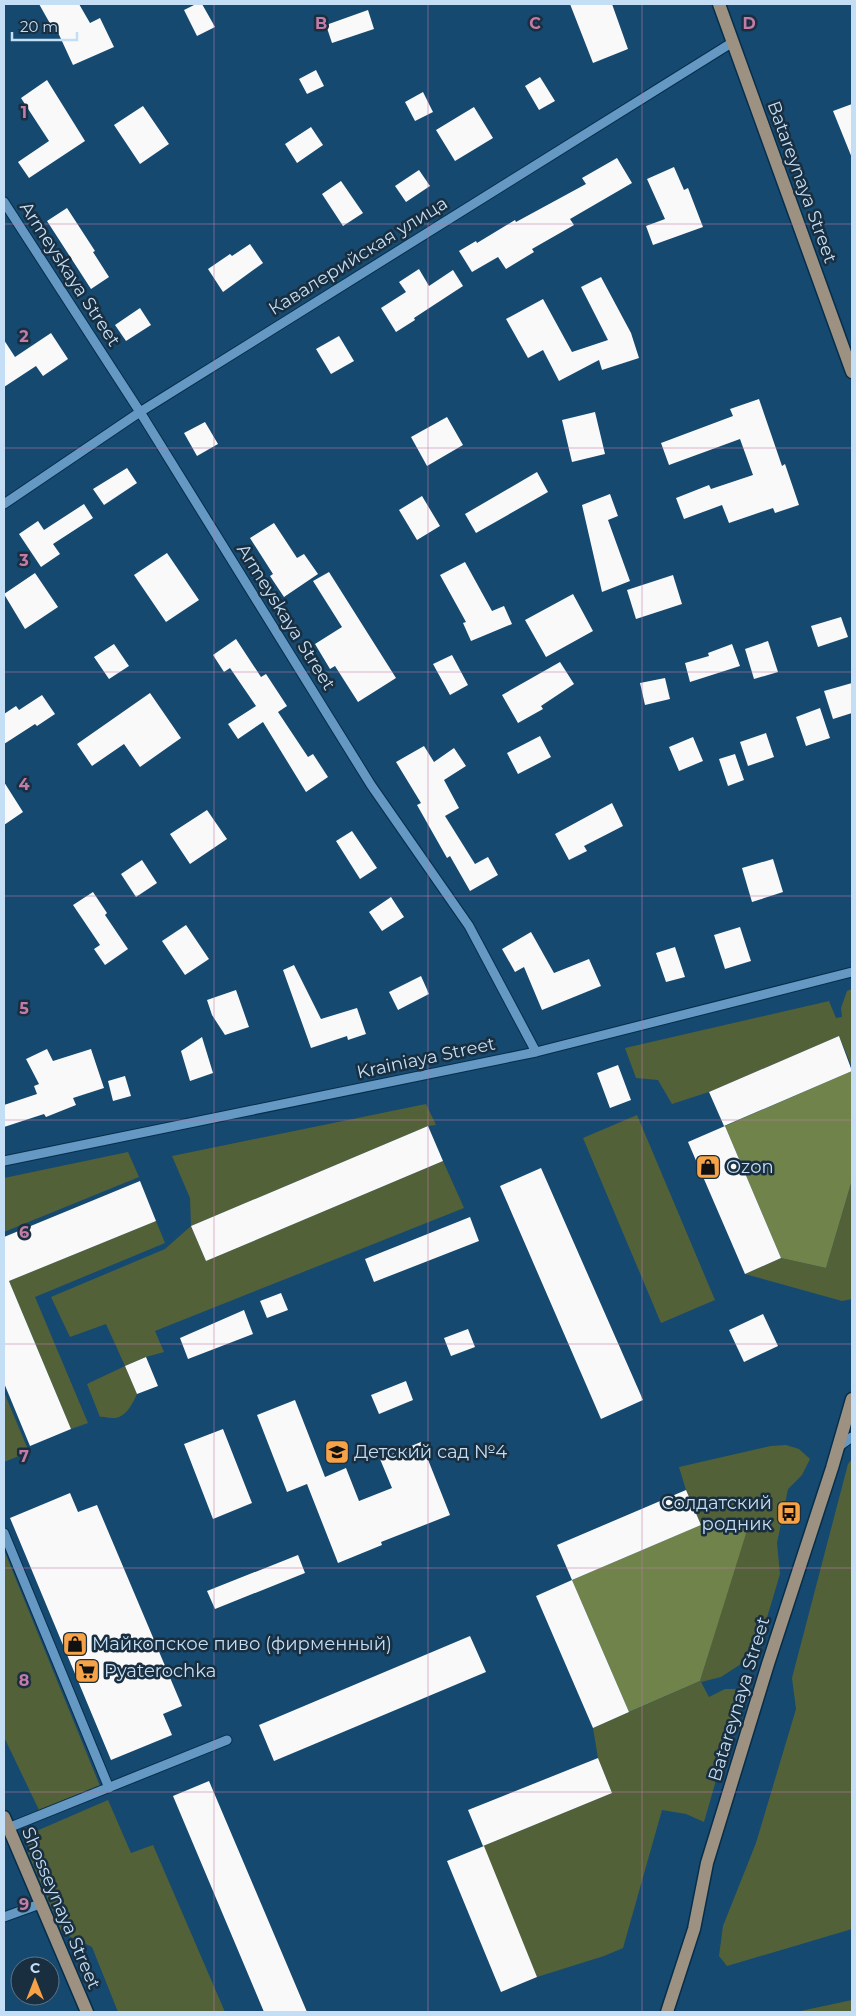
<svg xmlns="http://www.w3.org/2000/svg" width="856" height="2016" font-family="Montserrat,sans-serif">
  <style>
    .green { fill: #536139 }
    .forest { fill: #6f834a }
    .building { fill: #f9f9f9 }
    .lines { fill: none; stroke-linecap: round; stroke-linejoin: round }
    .minor-casing { stroke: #062e4b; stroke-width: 11 }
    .major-casing { stroke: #062e4b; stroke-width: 15 }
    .minor { stroke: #6598c2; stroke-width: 9 }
    .major { stroke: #9d9181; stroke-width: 12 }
    .grid { fill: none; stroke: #c37ba8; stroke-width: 1; stroke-opacity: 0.55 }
    .labels { text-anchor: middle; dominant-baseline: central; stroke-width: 5; stroke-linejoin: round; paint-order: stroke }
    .street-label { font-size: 18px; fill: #c4def5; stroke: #192e3f }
    .poi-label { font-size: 18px; fill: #c4def5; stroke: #192e3f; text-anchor: start }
    .grid-label { font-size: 16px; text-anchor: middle; font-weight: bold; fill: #c37ba8; stroke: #192e3f; stroke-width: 5; stroke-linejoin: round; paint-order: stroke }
  </style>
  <rect width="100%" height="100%" fill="#16496f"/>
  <!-- green -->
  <path class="green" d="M852,989V1067L839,1036L709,1092L672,1104L658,1080L636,1078L625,1048L829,1001L836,1018L842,1017L841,1008L847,991Z
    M426,1104L436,1125L428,1126L191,1226L206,1261L443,1161L464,1208L155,1331L164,1352L146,1357L125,1366L137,1394C132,1405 125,1419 112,1418C107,1418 104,1416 100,1417L87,1384L125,1366L106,1324L70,1337L51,1297L165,1249L191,1226L190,1198L172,1156Z
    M637,1115L715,1300L661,1323L583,1138Z
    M128,1152L139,1177L4,1232V1178Z
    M852,1180V1299L842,1301L745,1274L781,1258L826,1268Z
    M156,1221L165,1243L35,1297L88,1423L71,1429L9,1281Z
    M4,1392L29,1452L4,1462Z
    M786,1445L799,1449L810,1459L802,1475L788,1489L777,1543L780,1574L757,1651L741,1664L721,1677L701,1682L709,1697L725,1689H737L740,1697L704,1822L686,1814L662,1810L623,1948L604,1956L537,1977L483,1846L612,1793L598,1758L593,1728L700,1681L747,1527L701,1525L686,1490L679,1467L771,1446Z
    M852,1459V1929L727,1966L719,1956L723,1926L756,1843L796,1709L792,1678L848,1464Z
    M4,1550L100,1786L39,1810L4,1737Z
    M108,1800L131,1853L153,1845L225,2012H118L92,1947L62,1933L28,1853V1839L34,1832Z
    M852,2000V2012H796Z"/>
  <!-- forest -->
  <path class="forest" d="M852,1071V1180L826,1268L781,1258L725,1126Z
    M701,1525L748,1527L700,1681L629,1712L572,1580Z"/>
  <!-- building -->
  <path class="building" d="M39,4H79L90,23L100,18L114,47L73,65L55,26L52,27Z
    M196,4H202L215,27L197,36L184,10Z
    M570,4H612L628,49L593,63Z
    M368,10L374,29L332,43L326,25Z
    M316,70L324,86L307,94L299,79Z
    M540,77L555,101L539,110L525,86Z
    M47,80L85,141L29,178L18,162L49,141L21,98Z
    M423,92L433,112L415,121L405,102Z
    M852,104V158L833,111Z
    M143,106L169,144L140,164L114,125Z
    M474,107L493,138L455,161L436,130Z
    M311,127L323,145L297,163L285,144Z
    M617,158L632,183L570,219L574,225L532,249L534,252L506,269L498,257L472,272L459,251L476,241L477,243L515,220L516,222L586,184L582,178Z
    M674,167L684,190L688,188L703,227L653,245L646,226L665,219L647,179Z
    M419,170L430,186L406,202L395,186Z
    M341,181L363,213L343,226L322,194Z
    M67,208L95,251L93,252L109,277L91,289L47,221Z
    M250,244L263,263L223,292L208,269L230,254L232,256Z
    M419,269L429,286L453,270L463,286L414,318L415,320L396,332L381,308L406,292L399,282Z
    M601,277L631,333L639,358L602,370L599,360L559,381L543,350L528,358L506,319L543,299L572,352L608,340L581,287Z
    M140,308L151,325L126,341L115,325Z
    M51,333L68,359L43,376L36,366L4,387V340L15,357Z
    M339,336L354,361L331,374L316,349Z
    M759,399L782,466L785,464L799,505L775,513L773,508L729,523L722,505L684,519L676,498L709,485L711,489L753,475L740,439L669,465L661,443L733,416L730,409Z
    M595,412L605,454L572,462L562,420Z
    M447,417L463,445L427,466L411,437Z
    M205,422L218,444L197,456L184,433Z
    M127,468L137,483L104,505L93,489Z
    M537,472L548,492L476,533L465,514Z
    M610,494L618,516L608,520L630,581L602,592L582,505Z
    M422,496L440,526L417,540L399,510Z
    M84,504L93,518L53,544L60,554L41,567L19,534L38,521L44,530Z
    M274,523L297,558L304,554L318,574L284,597L270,576L273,574L250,538Z
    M167,553L199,600L166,622L134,575Z
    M465,562L492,611L504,606L512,624L471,641L463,623L466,622L440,575Z
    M329,572L396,678L358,702L335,666L330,669L315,644L342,627L313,581Z
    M35,573L58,607L25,629L4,594Z
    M673,575L682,604L636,619L627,590Z
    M573,594L593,631L546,657L525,620Z
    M841,617L848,637L818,647L811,626Z
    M236,639L261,677L266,674L287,706L278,712L308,757L313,754L328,777L306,792L263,722L238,739L228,724L256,706L230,668L224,672L213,655Z
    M768,641L778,672L754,679L745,649Z
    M114,644L129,666L109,679L94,657Z
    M732,644L740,666L690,682L685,663L709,656L708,653Z
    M452,655L468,685L450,695L433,664Z
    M560,662L574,684L541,706L543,709L518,723L502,695Z
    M665,678L670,699L645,705L640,683Z
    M852,683V713L833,719L824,691Z
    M150,693L181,738L140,767L124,744L92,766L77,744Z
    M42,695L55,714L37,726L35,724L4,744V714L16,706L19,710Z
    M820,708L830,738L806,746L796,717Z
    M766,733L774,757L748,766L740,742Z
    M540,736L551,757L518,774L507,753Z
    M693,737L703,761L679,771L669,747Z
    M424,746L434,762L454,748L466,766L444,780L459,808L445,816L475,864L488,857L498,875L470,891L450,856L447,858L417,805L421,803L396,762Z
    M735,754L744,780L728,786L719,759Z
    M4,782L23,812L4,825Z
    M612,803L623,826L584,846L587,851L569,860L555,834Z
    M207,810L227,839L190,864L170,834Z
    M352,831L377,868L360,879L336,841Z
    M773,859L783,892L752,902L742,868Z
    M142,860L157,883L136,897L121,874Z
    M93,892L107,913L105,915L128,949L105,965L94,949L100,945L73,905Z
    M391,897L404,917L382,931L369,912Z
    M186,925L209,959L185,975L162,941Z
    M740,927L751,961L725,969L714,935Z
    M531,932L554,973L589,959L601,986L542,1010L524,967L515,972L502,949Z
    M675,947L685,977L666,982L656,953Z
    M294,965L321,1019L357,1008L366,1034L348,1040L347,1036L311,1048L283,970Z
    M421,976L429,994L398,1010L389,992Z
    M236,990L249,1027L225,1035L212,1015L207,1000Z
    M839,1036L852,1071L724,1126L709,1092Z
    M202,1037L213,1073L190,1081L181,1051Z
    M47,1049L53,1061L91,1049L104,1088L73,1098L76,1105L46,1117L44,1114L4,1127V1105L37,1094L34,1086L39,1084L26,1059Z
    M618,1065L631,1100L610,1108L597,1073Z
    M125,1076L131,1096L113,1101L108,1081Z
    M428,1126L443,1161L206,1261L191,1226Z
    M725,1126L781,1258L745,1274L688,1142Z
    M541,1168L643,1400L601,1419L500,1186Z
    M140,1181L156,1221L9,1281L71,1429L30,1446L4,1383V1237Z
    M470,1217L479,1241L374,1282L365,1259Z
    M281,1293L288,1310L267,1318L260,1301Z
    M244,1310L253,1334L188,1359L180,1338Z
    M763,1314L778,1346L744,1362L729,1330Z
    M468,1329L475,1347L451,1356L444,1338Z
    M146,1357L158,1386L137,1394L125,1366Z
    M406,1381L413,1400L379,1414L371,1395Z
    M295,1400L325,1477L346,1468L359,1501L392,1488L380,1459L421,1442L450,1515L381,1542L382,1545L338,1563L307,1484L287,1492L257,1415Z
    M223,1429L252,1503L213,1519L184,1444Z
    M686,1490L701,1525L572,1580L629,1712L593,1728L536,1596L572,1580L557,1545Z
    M70,1493L78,1512L97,1505L182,1706L163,1714L172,1735L111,1760L10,1518Z
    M298,1555L305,1573L215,1609L207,1591Z
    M470,1636L486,1672L274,1761L259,1725Z
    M598,1758L612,1793L483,1846L468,1810Z
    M209,1781L307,2012H264L173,1796Z
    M484,1846L537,1977L501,1992L447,1861Z"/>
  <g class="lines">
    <defs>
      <path id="minor" d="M4,202L140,412L371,785L469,926L536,1052
        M4,504L140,412L733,42
        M4,1161L536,1052L852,972
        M838,1447L852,1437
        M4,1533L109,1788
        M8,1828L227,1740
        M4,1917L40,1904"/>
      <path id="major" d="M719,4L852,372
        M4,1817L87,2012
        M667,2012L694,1929L707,1863L768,1664L832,1468L852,1399"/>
    </defs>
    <!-- minor casing -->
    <use href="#minor" class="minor-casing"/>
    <!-- major casing -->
    <use href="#major" class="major-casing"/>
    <!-- minor -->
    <use href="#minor" class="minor"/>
    <!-- major -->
    <use href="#major" class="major"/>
  </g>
  <!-- grid -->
  <path class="grid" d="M214,4V2012M428,4V2012M642,4V2012M4,224H852M4,448H852M4,672H852M4,896H852M4,1120H852M4,1344H852M4,1568H852M4,1792H852"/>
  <!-- icons -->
  <defs>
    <symbol id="shop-square" viewBox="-11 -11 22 22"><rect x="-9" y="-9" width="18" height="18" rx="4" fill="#f6a247" stroke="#192e3f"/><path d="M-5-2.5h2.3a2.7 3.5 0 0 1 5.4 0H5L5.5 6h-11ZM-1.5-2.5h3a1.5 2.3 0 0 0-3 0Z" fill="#111"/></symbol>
    <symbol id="school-square" viewBox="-11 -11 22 22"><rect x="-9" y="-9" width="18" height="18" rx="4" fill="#f6a247" stroke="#192e3f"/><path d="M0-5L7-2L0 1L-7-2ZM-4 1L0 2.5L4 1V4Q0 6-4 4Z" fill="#111"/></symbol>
    <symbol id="bus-square" viewBox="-11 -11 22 22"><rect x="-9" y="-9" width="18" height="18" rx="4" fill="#f6a247" stroke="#192e3f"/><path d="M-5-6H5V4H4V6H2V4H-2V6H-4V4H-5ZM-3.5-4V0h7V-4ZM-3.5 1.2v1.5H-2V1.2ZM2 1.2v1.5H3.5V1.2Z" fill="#111"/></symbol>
    <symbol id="supermarket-square" viewBox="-11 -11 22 22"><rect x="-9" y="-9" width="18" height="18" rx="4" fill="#f6a247" stroke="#192e3f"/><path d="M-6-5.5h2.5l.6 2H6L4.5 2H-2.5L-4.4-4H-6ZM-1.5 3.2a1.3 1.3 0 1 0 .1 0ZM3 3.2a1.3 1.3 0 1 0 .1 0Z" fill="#111"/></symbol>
  </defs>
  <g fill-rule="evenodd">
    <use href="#shop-square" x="694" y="1153" width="28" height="28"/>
    <use href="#school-square" x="323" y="1438" width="28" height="28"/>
    <use href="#bus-square" x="775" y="1499" width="28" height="28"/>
    <use href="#shop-square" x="61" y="1630" width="28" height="28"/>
    <use href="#supermarket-square" x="73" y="1657" width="28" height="28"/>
  </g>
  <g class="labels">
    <!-- street labels -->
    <g class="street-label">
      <text transform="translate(802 182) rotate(70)">Batareynaya Street</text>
      <text transform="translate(358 256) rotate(-32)">Кавалерийская улица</text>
      <text transform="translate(70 274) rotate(57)">Armeyskaya Street</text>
      <text transform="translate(286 617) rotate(58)">Armeyskaya Street</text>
      <text transform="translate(426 1058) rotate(-12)">Krainiaya Street</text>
      <text transform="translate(739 1699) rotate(-73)">Batareynaya Street</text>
      <text transform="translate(61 1908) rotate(67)">Shosseynaya Street</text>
    </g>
    <!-- poi labels -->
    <g class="poi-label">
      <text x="726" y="1167">Ozon</text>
      <text x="354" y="1452">Детский сад №4</text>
      <text x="772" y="1503" text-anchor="end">Солдатский<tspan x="772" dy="21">родник</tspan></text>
      <text x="92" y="1644">Майкопское пиво (фирменный)</text>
      <text x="104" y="1671">Pyaterochka</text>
    </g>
  </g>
  <g class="grid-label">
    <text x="321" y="29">B</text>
    <text x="535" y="29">C</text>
    <text x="749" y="29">D</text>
    <text x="24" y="118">1</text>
    <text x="24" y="342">2</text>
    <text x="24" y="566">3</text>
    <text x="24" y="790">4</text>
    <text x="24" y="1014">5</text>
    <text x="24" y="1238">6</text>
    <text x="24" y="1462">7</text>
    <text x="24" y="1686">8</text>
    <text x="24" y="1910">9</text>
  </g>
  <!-- border -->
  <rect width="856" height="2016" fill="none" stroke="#c4def5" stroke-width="10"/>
  <!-- north arrow -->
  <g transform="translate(35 1981)"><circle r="24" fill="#192e3f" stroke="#5d7488"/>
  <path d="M0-4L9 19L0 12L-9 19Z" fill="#f6a247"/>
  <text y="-8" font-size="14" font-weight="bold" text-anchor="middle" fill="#c4def5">С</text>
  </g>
  <!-- scale -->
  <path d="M12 32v8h65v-8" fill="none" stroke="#c4def5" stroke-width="2.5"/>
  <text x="20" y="32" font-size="15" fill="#c4def5" stroke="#192e3f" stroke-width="4" paint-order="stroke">20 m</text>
</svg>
